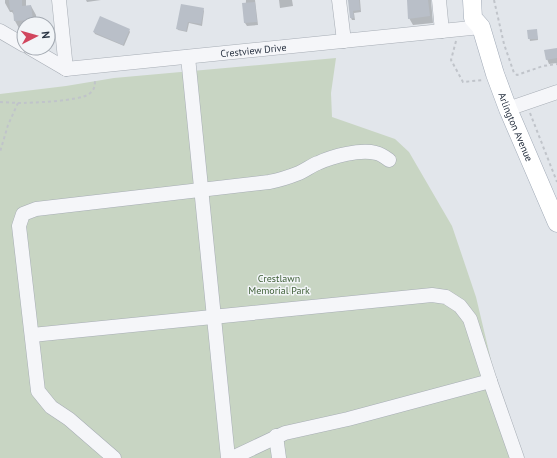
<svg xmlns="http://www.w3.org/2000/svg" width="557" height="458" font-family="'PT Sans',sans-serif">
  <style>
    .green { fill: #c8d5c3 }
    .shadow { fill: #0003 }
    .building { fill: #b9bfc8 }
    .lines { fill: none; stroke-linecap: round; stroke-linejoin: round }
    .minor-casing { stroke: #a7adb5; stroke-width: 15 }
    .major-casing { stroke: #a1aab7; stroke-width: 19 }
    .path { stroke: #c0c4ca; stroke-width: 2; stroke-dasharray: 3 3; stroke-linecap: butt }
    .minor { stroke: #f5f6f9; stroke-width: 14 }
    .major { stroke: #fff; stroke-width: 18 }
    .labels { text-anchor: middle; dominant-baseline: central; stroke-width: 3; stroke-linejoin: round; paint-order: stroke }
    .street-label { font-size: 10px; fill: #2a3443; stroke: #f2f5f8 }
    .park-label { font-size: 10px; fill: #3f5f37; stroke: #f2f5f8 }
  </style>
  <rect width="100%" height="100%" fill="#e2e6eb"/>
  <!-- green -->
  <path class="green" d="M336,58L331,93L332,117L395,139L409,152L452,226L476,297L495,377L523,458H0V94L66,86L114,78Z"/>
  <!-- shadow -->
  <path class="shadow" d="M5,0H26V7L31,6L36,15L37,24H24V30H20L15,21V16L12,12H10L5,3Z
    M86,0H101L87,2Z
    M246,0H255L258,25L247,26L245,23Z
    M279,0H292L293,6L280,8Z
    M349,0H360L361,12L354,13L355,20H352L351,18Z
    M408,0H431L433,23L413,25L409,18Z
    M203,9L204,11L202,26L189,23L187,32L178,30L177,28Z
    M129,30L130,32L124,46L95,34L94,32Z
    M536,30L538,40L530,41L528,31Z
    M557,49V63L549,64L547,59Z"/>
  <!-- building -->
  <path class="building" d="M9,0H22V6L31,5L33,20L14,21L13,10H10Z
    M348,0H359L360,10L353,11L354,18H350Z
    M407,0H428L430,16L408,19Z
    M255,2L257,22L244,23L242,3Z
    M181,4L204,8L201,24L188,22L186,31L176,29Z
    M100,16L130,29L123,45L93,32Z
    M537,29L538,39H528L527,30Z
    M557,48V58L546,60L544,50Z"/>
  <g class="lines">
    <defs>
      <g id="minor">
        <path d="M59,0L66,69"/>
        <path d="M339,0L344,41"/>
        <path d="M439,0L442,31"/>
        <path d="M0,31L24,45"/>
        <path id="s1" d="M30,48L66,69L481,27"/>
        <path d="M188,57L228,458"/>
        <path d="M508,109L557,92"/>
        <path d="M32,335L432,295L446,297L460,306L470,319L490,381"/>
        <path d="M276,436L279,458"/>
        <path d="M114,458L69,419L51,407L38,391L19,226L23,214L36,209L269,182C280,180 289,177 299,173C306,170 312,165 318,163C333,156 360,149 376,153C381,154 385,157 389,160"/>
        <path d="M232,458L285,433L348,419L490,381L517,458"/>
      </g>
      <g id="major">
        <path id="s2" d="M472,0L473,18L481,27L495,74L508,109L557,223"/>
      </g>
    </defs>
    <!-- minor casing -->
    <use href="#minor" class="minor-casing"/>
    <!-- major casing -->
    <use href="#major" class="major-casing"/>
    <!-- path -->
    <path class="path" d="M494,0L504,44L514,73L517,75L543,66L557,64
      M456,41L451,60L463,82L483,80
      M0,102L18,103L8,125L0,152
      M18,103C30,103 81,101 89,94C95,90 95,85 95,78
      M530,113L557,182"/>
    <!-- minor -->
    <use href="#minor" class="minor"/>
    <!-- major -->
    <use href="#major" class="major"/>
  </g>
  <g class="labels">
    <!-- street labels -->
    <g class="street-label">
      <text stroke="none"><textPath href="#s1" startOffset="230">Crestview Drive</textPath></text>
      <text stroke="none"><textPath href="#s2" startOffset="136">Arlington Avenue</textPath></text>
    </g>
    <!-- park labels -->
    <g class="park-label">
      <text x="279" y="278">Crestlawn<tspan x="279" dy="12">Memorial Park</tspan></text>
    </g>
  </g>
  <!-- north arrow -->
  <g transform="translate(36 36) rotate(84)"><circle r="19" fill="#f2f5f8" stroke="#a2a8b0"/>
  <path d="M0-3L7 15L0 10L-7 15Z" fill="#d1465e"/>
  <text y="-6" font-size="11" font-weight="bold" text-anchor="middle" fill="#2a3443">N</text>
  </g>
</svg>
